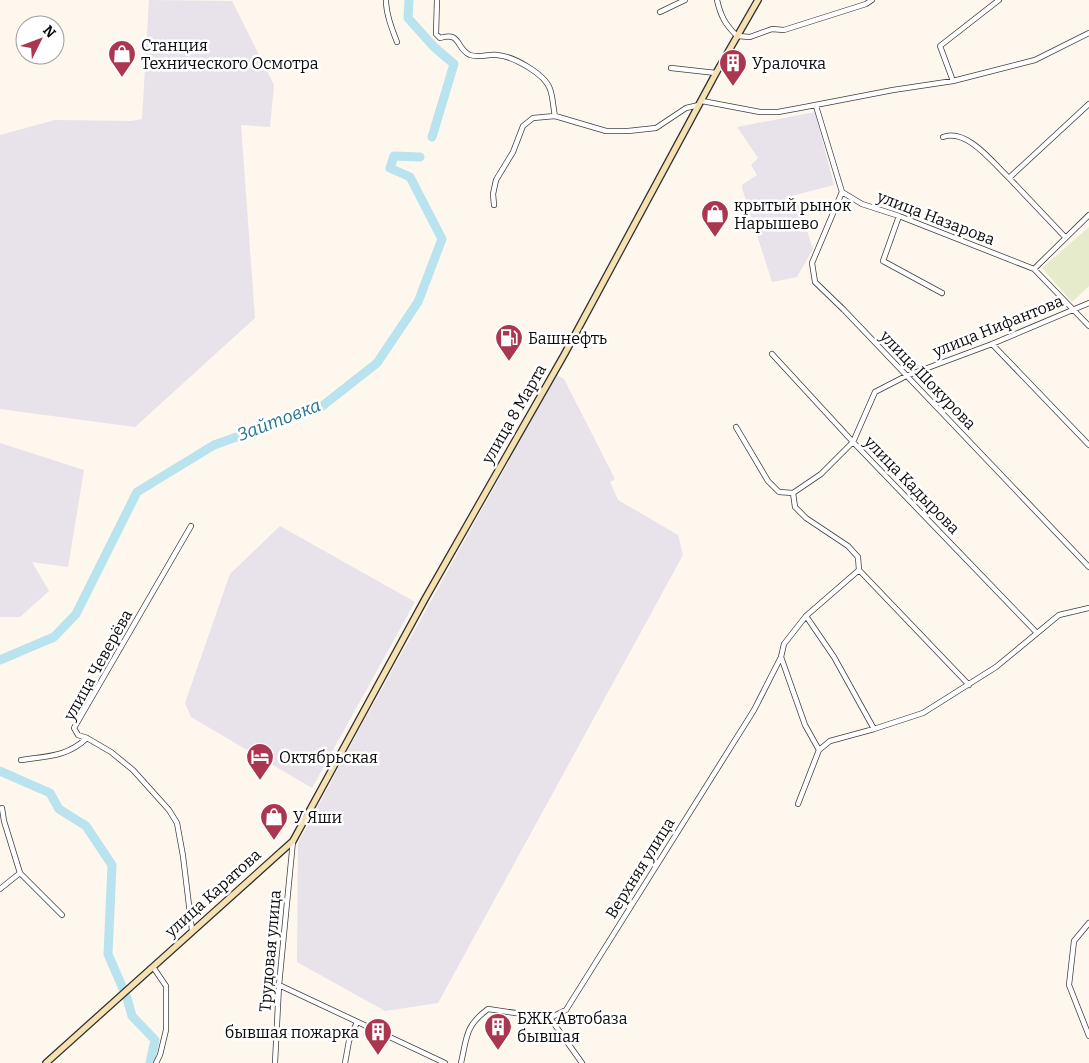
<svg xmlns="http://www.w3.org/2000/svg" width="1089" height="1063" font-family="Bitter,serif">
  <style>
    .industrial { fill: #e8e2ea }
    .pitch { fill: #e6ebcc }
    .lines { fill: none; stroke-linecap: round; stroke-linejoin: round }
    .river { stroke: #b9e3ee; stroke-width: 9 }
    .street-casing { stroke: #3f3f3f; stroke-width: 6 }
    .secondary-casing { stroke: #2e2e2e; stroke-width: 8 }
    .street { stroke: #fff; stroke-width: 4.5 }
    .secondary { stroke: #f5e1b1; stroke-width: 5.5 }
    .labels { text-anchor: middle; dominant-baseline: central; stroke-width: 5; stroke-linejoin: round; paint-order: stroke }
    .poi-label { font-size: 16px; fill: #0c0c0c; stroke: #fff; text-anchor: start }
    .street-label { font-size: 16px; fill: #0c0c0c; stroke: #fff }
    .water-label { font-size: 18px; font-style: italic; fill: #25738e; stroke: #fff }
  </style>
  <rect width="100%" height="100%" fill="#fdf7ee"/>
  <!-- industrial -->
  <path class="industrial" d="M149,0L232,1L274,85L270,127L241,125L255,318L135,427L0,409V135L55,120L131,121L142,119Z
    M815,112L834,185L795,195L813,249L797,277L772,282L742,188V185L757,175L751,165L758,158L737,127Z
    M557,375L564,379L615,479L610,482L618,500L678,535L683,555L438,1003L385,1011L297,962L298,843L360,728Z
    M0,443L84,470L68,567L32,562L49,591L20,617H0Z
    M280,526L415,602L312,788L191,717L185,703L230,574Z"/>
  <!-- pitch -->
  <path class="pitch" d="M1089,227V286L1072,302L1042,268Z"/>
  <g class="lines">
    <!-- river -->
    <path class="river" d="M409,0L408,18L434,47L454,64L432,137
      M0,660L54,637L76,614L137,492L214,445L321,407L377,363L418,302L442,239L410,177L390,168L394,156L420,157
      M0,771L50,793L59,809L86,826L112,865L108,954L127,998L132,1016L155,1040L150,1063"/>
    <defs>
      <path id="street" d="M386,0C386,14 392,29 397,42
        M437,0L436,34L440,38C461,31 456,49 470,55C479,58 488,54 497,55C513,56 545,74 550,89C553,97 553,107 555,116
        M717,0C721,17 725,24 737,36L750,37L772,29L784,30L866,4L872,0
        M660,12L685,0
        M671,68L716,73
        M953,81L940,46L999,0
        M702,101L760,112H778L805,107L893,90L953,81L1035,60L1089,33
        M816,106L842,192L862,204L899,216L1034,269L1089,215
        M943,137C967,128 993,163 1009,178
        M842,192L812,263L815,282L844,310L1089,567
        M494,205L493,194L496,180L513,152L523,126L533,118L555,116L606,131H628L656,128L686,108L699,105
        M899,216L883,261L942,293
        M1065,237L1009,178L1089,104
        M1034,269L1089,326
        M992,344L1089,445
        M772,354L853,442L1037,633
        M736,427L768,481L779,492L793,493L795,507L806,518L848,546L858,557L859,570L969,685
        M793,493L821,474L853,442L875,392L906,376L992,344L1089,303
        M191,526L74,728L78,735L87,738L111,752L133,770L169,810L177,823L183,856L192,930
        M806,616L834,657L874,729
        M781,657L805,725L819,750
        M21,760C47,756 67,757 87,738
        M798,804L819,750L830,741L874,729L923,713L996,667L1059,615L1089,608
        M2,808L4,821L20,873
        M0,889L20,873L62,915
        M1089,923L1074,941L1069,985L1089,1036
        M153,967L166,986V1030L160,1055L156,1063
        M279,985L445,1063
        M550,1018L582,1063
        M275,1063L279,985L293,841
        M345,1063L349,1041L357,1022
        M461,1063C467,1037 465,1026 488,1009L550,1018L566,1010L754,710L781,657L784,644L806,616L859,570"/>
      <path id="secondary" d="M46,1063L293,841L425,599L564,355L716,73L758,0"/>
    </defs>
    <!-- street casing -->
    <use href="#street" class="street-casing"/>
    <!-- secondary casing -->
    <use href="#secondary" class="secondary-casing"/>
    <!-- street -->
    <use href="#street" class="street"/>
    <!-- secondary -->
    <use href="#secondary" class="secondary"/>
  </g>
  <!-- icons -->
  <defs>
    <symbol id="shop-pin" viewBox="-11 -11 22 30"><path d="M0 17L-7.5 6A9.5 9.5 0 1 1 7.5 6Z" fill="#ab3650" stroke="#fff"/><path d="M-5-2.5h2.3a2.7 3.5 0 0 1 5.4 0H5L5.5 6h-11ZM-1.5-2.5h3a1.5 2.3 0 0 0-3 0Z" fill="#fff"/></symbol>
    <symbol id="building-pin" viewBox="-11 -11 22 30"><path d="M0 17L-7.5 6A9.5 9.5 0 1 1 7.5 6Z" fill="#ab3650" stroke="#fff"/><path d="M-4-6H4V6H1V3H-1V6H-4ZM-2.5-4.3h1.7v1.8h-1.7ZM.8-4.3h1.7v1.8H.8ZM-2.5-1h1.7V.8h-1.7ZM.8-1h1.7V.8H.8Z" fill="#fff"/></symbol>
    <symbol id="fuel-pin" viewBox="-11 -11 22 30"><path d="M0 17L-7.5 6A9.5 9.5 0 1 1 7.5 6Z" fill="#ab3650" stroke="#fff"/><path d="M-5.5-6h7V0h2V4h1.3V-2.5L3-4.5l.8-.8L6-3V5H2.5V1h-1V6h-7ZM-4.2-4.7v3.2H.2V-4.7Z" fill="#fff"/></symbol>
    <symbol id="hotel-pin" viewBox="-11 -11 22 30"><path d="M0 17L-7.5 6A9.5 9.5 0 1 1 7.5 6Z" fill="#ab3650" stroke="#fff"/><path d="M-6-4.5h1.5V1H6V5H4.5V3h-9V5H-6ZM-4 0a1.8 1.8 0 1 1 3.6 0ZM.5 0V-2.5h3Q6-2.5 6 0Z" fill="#fff"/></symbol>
  </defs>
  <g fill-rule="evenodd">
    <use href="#shop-pin" x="106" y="38" width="32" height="43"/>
    <use href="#building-pin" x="717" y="47" width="32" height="43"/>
    <use href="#shop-pin" x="699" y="198" width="32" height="43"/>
    <use href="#fuel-pin" x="493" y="322" width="32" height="43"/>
    <use href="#hotel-pin" x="244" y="741" width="32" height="43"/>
    <use href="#shop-pin" x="258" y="801" width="32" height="43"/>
    <use href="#building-pin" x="482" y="1011" width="32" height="43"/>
    <use href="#building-pin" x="362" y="1016" width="32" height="43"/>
  </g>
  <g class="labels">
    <!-- poi labels -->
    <g class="poi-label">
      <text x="141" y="45">Станция<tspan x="141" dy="18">Технического Осмотра</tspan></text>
      <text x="752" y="63">Уралочка</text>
      <text x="734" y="205">крытый рынок<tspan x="734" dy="18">Нарышево</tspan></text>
      <text x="528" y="338">Башнефть</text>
      <text x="279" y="757">Октябрьская</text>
      <text x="293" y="817">У Яши</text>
      <text x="517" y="1018">БЖК Автобаза<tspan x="517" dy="18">бывшая</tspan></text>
      <text x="359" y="1032" text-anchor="end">бывшая пожарка</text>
    </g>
    <!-- street labels -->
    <g class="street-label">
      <text transform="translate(936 218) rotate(21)">улица Назарова</text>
      <text transform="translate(998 326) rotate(-22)">улица Нифантова</text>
      <text transform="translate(928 380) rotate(46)">улица Шокурова</text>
      <text transform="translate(514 414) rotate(-60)">улица 8 Марта</text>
      <text transform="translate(912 485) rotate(46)">улица Кадырова</text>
      <text transform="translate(98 665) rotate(-61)">улица Чеверёва</text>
      <text transform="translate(640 868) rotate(-58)">Верхняя улица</text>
      <text transform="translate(213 893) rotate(-42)">улица Каратова</text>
      <text transform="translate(270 951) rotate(-85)">Трудовая улица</text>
    </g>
    <!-- water labels -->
    <g class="water-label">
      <text transform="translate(279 420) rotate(-21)">Зайтовка</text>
    </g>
  </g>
  <!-- north arrow -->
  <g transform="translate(40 40) rotate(48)"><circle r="24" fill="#ffffff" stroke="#9e9e9e"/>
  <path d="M0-4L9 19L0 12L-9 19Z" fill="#ab3650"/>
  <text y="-8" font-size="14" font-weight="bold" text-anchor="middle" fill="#0c0c0c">N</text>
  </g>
</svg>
